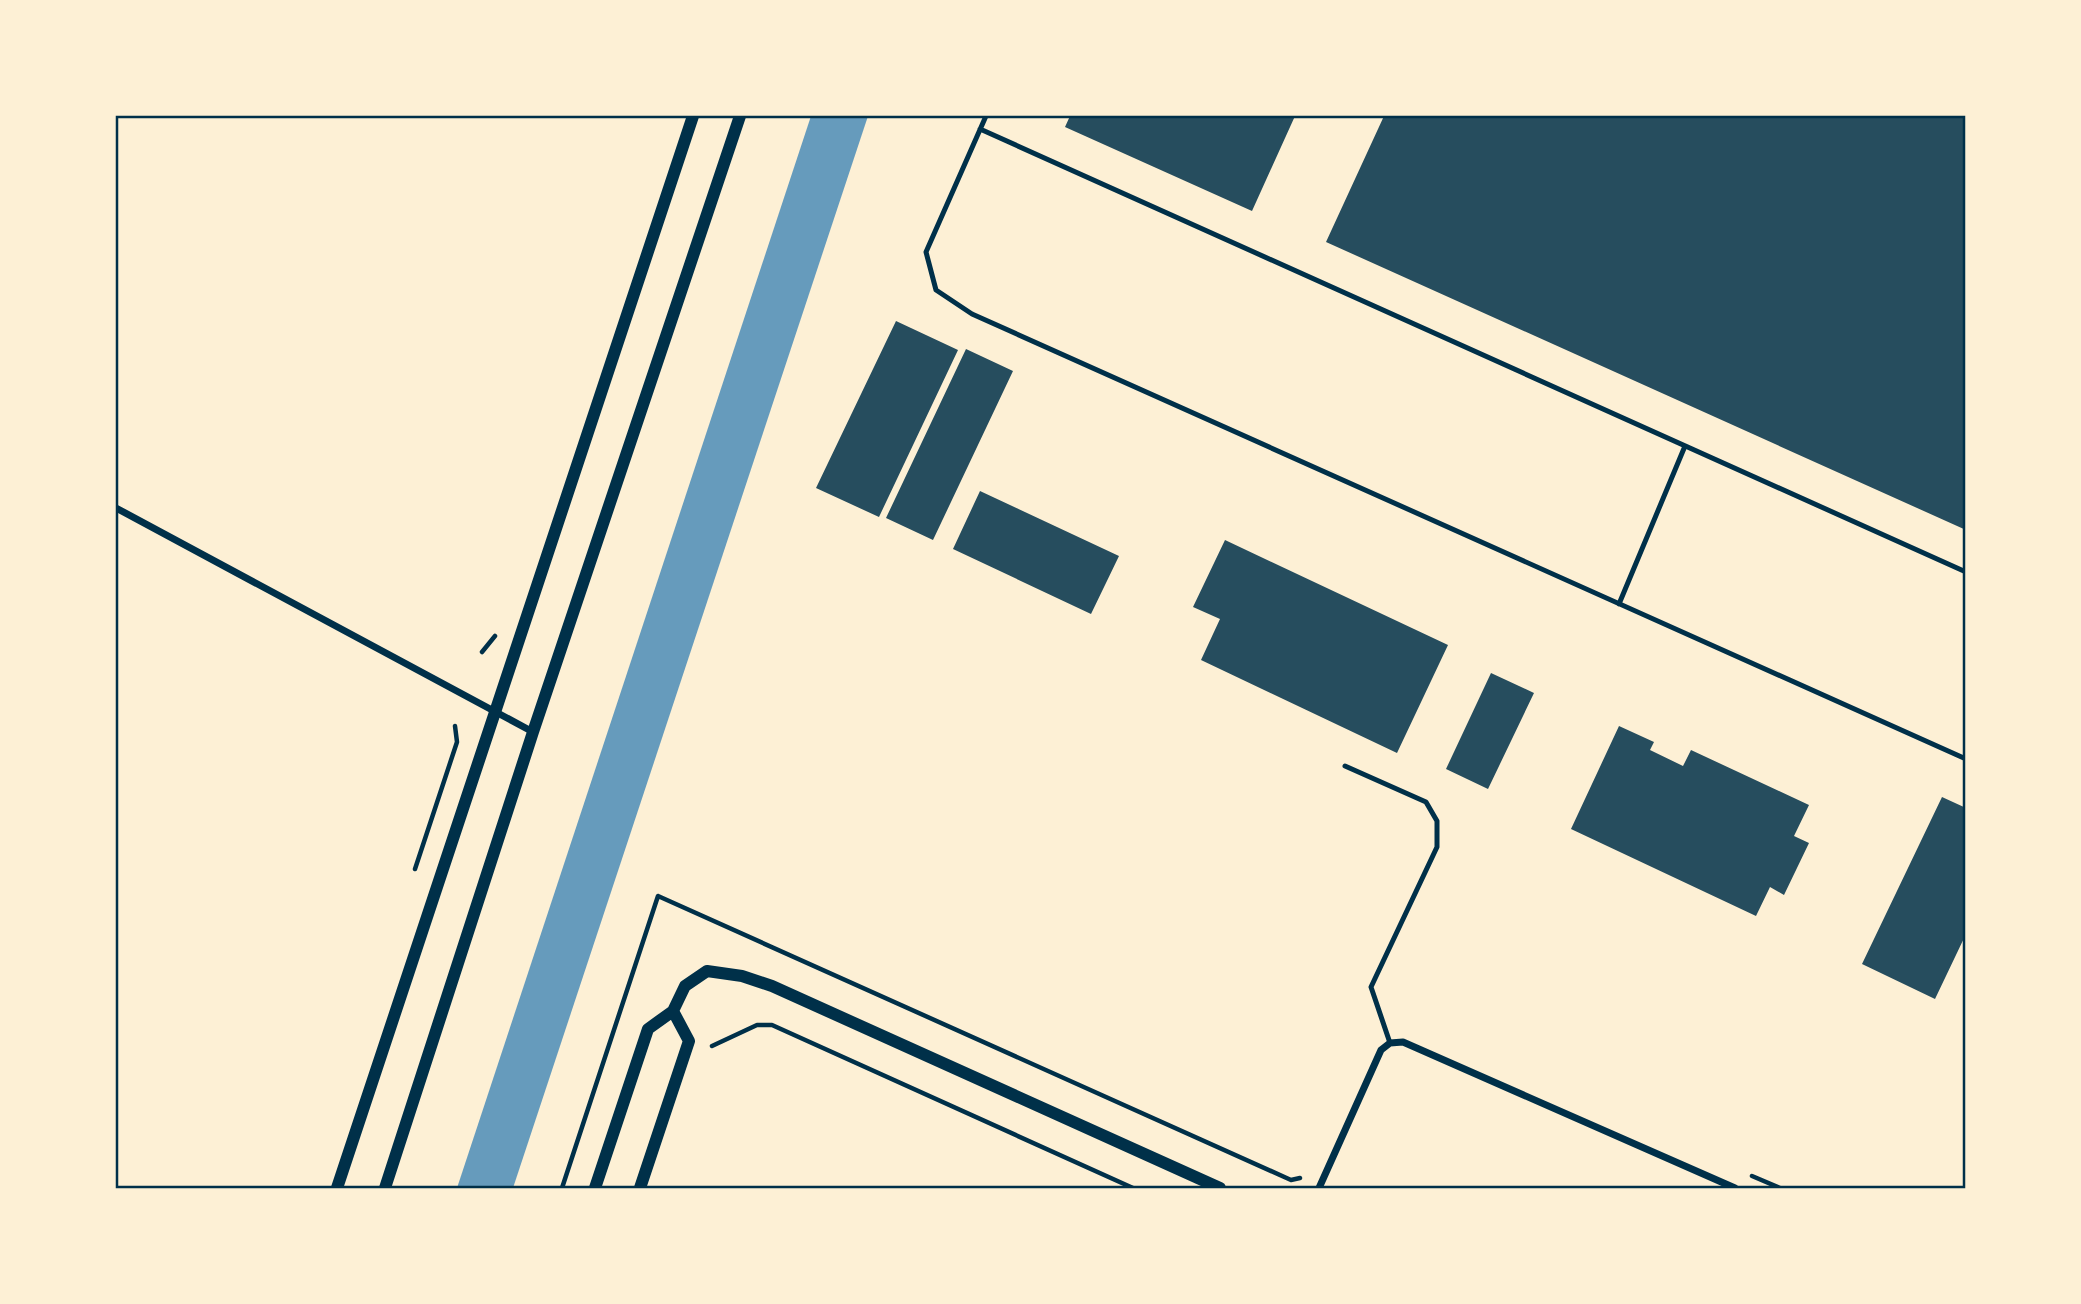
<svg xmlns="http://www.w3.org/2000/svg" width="2081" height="1304" font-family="'DejaVu Sans',sans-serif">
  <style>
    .water { fill: #669bbc }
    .building { fill: #264d5e }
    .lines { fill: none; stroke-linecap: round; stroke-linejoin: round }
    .path { stroke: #003049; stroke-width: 4.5 }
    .service { stroke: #003049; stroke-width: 5 }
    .minor { stroke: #003049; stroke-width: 7 }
    .tertiary { stroke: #003049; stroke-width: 12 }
    .neatline { fill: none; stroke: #003049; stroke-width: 2.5 }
  </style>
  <rect width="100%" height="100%" fill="#fdf0d5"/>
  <!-- water -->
  <path class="water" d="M811,116H868L513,1188H457Z"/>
  <!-- building -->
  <path class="building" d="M1070,116H1295L1252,211L1065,127Z
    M1384,116H1966V530L1326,242Z
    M896,321L958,350L879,517L816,488Z
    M966,349L1013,371L933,540L886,518Z
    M980,491L1119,556L1091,614L953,549Z
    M1225,540L1448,645L1397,753L1201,660L1220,619L1193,607Z
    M1491,673L1534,693L1488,789L1446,769Z
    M1619,726L1654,742L1650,750L1683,766L1691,750L1809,805L1794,836L1809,843L1784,895L1770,887L1756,916L1571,829Z
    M1942,797L1966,808V934L1935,999L1862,964Z"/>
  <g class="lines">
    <!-- path -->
    <path class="path" d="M482,652L495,636
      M415,869L457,742L455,726
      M712,1046L757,1025H772L1133,1188
      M1752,1176L1780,1188
      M562,1188L658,896L1291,1180L1300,1178"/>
    <!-- service -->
    <path class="service" d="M986,116L926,252L936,290L972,314L1966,759
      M980,129L1966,572
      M1619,604L1685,446
      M1345,766L1426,802L1437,821V847L1371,987L1390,1043"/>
    <!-- minor -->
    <path class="minor" d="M116,508L533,732
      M1319,1188L1381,1050L1390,1043L1403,1042L1735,1188"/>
    <!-- tertiary -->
    <path class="tertiary" d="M337,1188L693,116
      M385,1188L533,732L740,116
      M595,1188L648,1029L673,1011L685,986L707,971L742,976L772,986L1220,1188
      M640,1188L689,1041L673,1011"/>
  </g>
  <!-- border -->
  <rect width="2081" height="1304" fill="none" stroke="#fdf0d5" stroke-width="234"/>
  <rect x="117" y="117" width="1847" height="1070" class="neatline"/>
</svg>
